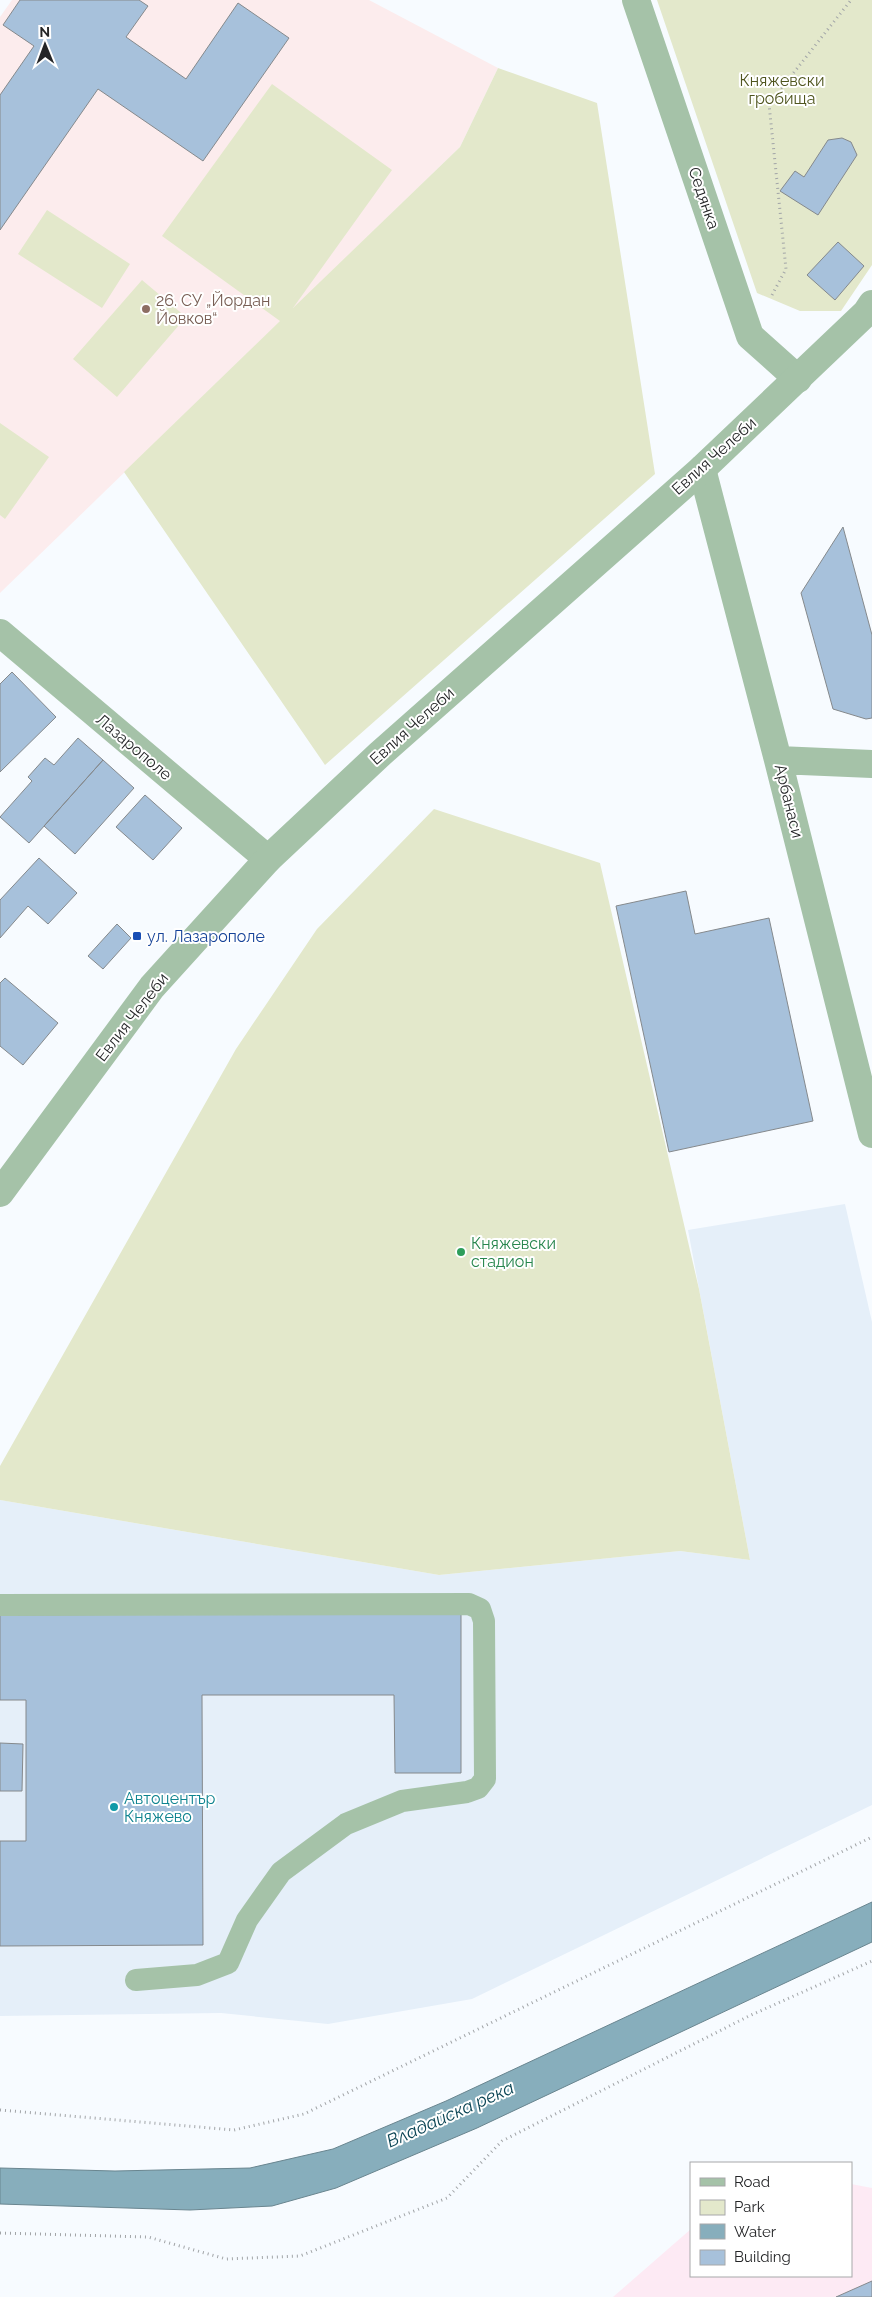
<svg xmlns="http://www.w3.org/2000/svg" width="872" height="2297" font-family="Raleway,sans-serif">
  <style>
    .commercial { fill: #fdeaf4 }
    .built { fill: #e5eff9 }
    .education { fill: #fceced }
    .green { fill: #e3e8cb }
    .water { fill: #87aebc; stroke: #69858f }
    .building { fill: #a7c1db; stroke: #85898c }
    .lines { fill: none; stroke-linecap: round; stroke-linejoin: round }
    .path { stroke: #a1a4a7; stroke-width: 3; stroke-dasharray: 1 4; stroke-linecap: butt }
    .service { stroke: #a5c2a8; stroke-width: 22 }
    .minor { stroke: #a5c2a8; stroke-width: 28 }
    .tertiary { stroke: #a5c2a8; stroke-width: 28 }
    .education-dot { fill: #8d6e63; stroke: #fff; stroke-width: 2 }
    .transit-dot { fill: #1a4fb4; stroke: #fff; stroke-width: 2 }
    .leisure-dot { fill: #2e9e5b; stroke: #fff; stroke-width: 2 }
    .culture-dot { fill: #0f9aa8; stroke: #fff; stroke-width: 2 }
    .labels { text-anchor: middle; dominant-baseline: central; stroke-width: 4; stroke-linejoin: round; paint-order: stroke }
    .park-label { font-size: 16px; fill: #4f551e; stroke: #fff }
    .street-label { font-size: 16px; fill: #242527; stroke: #fff }
    .education-label { font-size: 16px; fill: #785e54; stroke: #fff; text-anchor: start }
    .transit-label { font-size: 16px; fill: #164399; stroke: #fff; text-anchor: start }
    .leisure-label { font-size: 16px; fill: #27864d; stroke: #fff; text-anchor: start }
    .culture-label { font-size: 16px; fill: #0d838f; stroke: #fff; text-anchor: start }
    .water-label { font-size: 18px; font-style: italic; fill: #0b4555; stroke: #fff }
  </style>
  <rect width="100%" height="100%" fill="#f7fbff"/>
  <!-- commercial -->
  <path class="commercial" d="M851,2184L872,2188V2297H613L691,2229V2276H851Z"/>
  <!-- built -->
  <path class="built" d="M845,1204L872,1322V1805L472,1999L328,2024L221,2013L0,2016V1500L439,1575L680,1551L750,1560L688,1230Z"/>
  <!-- education -->
  <path class="education" d="M12,0H369L498,68L460,147L0,593V17Z"/>
  <!-- green -->
  <path class="green" d="M657,0H872V265L841,311H800L757,293Z
    M498,68L597,103L655,474L325,765L124,472L280,321L162,236L272,84L392,170L293,308L460,147Z
    M47,210L130,264L102,308L18,254Z
    M142,280L186,317L117,397L73,359Z
    M0,423L49,457L5,519L0,515Z
    M434,809L600,863L699,1289L750,1560L680,1551L439,1575L0,1500V1466L236,1049L317,929Z"/>
  <!-- water -->
  <path class="water" d="M872,1902V1942L477,2128L336,2188L272,2206L190,2210L0,2204V2168L115,2171L250,2168L333,2149L446,2101Z"/>
  <!-- building -->
  <path class="building" d="M20,0H139L148,6L126,37L186,79L238,3L289,38L203,161L98,89L0,230V95L34,46L3,25Z
    M842,138L851,142L857,155L818,215L780,191L795,171L804,177L828,140Z
    M838,242L864,266L835,300L807,275Z
    M843,527L872,635V718L866,719L833,709L801,593Z
    M12,672L56,717L0,772V684Z
    M78,738L103,760L29,843L0,817L32,781L28,777L45,758L54,765Z
    M103,760L134,788L75,854L44,826Z
    M145,795L182,828L153,860L116,827Z
    M39,858L77,893L48,924L28,906L0,938V900Z
    M686,891L695,934L769,918L813,1121L669,1152L616,906Z
    M117,924L131,938L103,969L88,956Z
    M5,978L58,1023L23,1065L0,1046V983Z
    M461,1613V1773H395L394,1695H202L203,1945L0,1946V1841H26V1700H0V1615Z
    M0,1743L23,1744L22,1791H0Z
    M872,2281V2297H836Z"/>
  <g class="lines">
    <!-- path -->
    <path class="path" d="M772,295L786,269L769,104L851,0
      M0,2110L234,2130L304,2114L872,1837
      M0,2233L148,2237L226,2259L300,2256L447,2198L502,2141L749,2016L872,1961"/>
    <!-- service -->
    <path class="service" d="M0,1605L469,1604L480,1609L484,1621L485,1779L478,1788L467,1792L402,1801L346,1824L281,1872L247,1920L228,1963L197,1975L136,1980"/>
    <!-- minor -->
    <path class="minor" d="M636,0L750,336L798,379
      M702,469L778,760L872,1134
      M0,633L268,859
      M778,760L872,764"/>
    <!-- tertiary -->
    <path class="tertiary" d="M0,1193L152,987L268,859L380,754L702,469L866,313L872,304"/>
  </g>
  <!-- markers -->
  <circle class="education-dot" cx="146" cy="309" r="5"/>
  <rect class="transit-dot" x="132" y="931" width="10" height="10" rx="2.5"/>
  <circle class="leisure-dot" cx="461" cy="1252" r="5"/>
  <circle class="culture-dot" cx="114" cy="1807" r="5"/>
  <g class="labels">
    <!-- park labels -->
    <g class="park-label">
      <text x="782" y="80">Княжевски<tspan x="782" dy="18">гробища</tspan></text>
    </g>
    <!-- street labels -->
    <g class="street-label">
      <text transform="translate(704 198) rotate(71)">Седянка</text>
      <text transform="translate(714 456) rotate(-42)">Евлия Челеби</text>
      <text transform="translate(412 726) rotate(-42)">Евлия Челеби</text>
      <text transform="translate(134 747) rotate(40)">Лазарополе</text>
      <text transform="translate(789 801) rotate(76)">Арбанаси</text>
      <text transform="translate(132 1017) rotate(-52)">Евлия Челеби</text>
    </g>
    <!-- education labels -->
    <g class="education-label">
      <text x="156" y="300">26. СУ „Йордан<tspan x="156" dy="18">Йовков“</tspan></text>
    </g>
    <!-- transit labels -->
    <g class="transit-label">
      <text x="147" y="936">ул. Лазарополе</text>
    </g>
    <!-- leisure labels -->
    <g class="leisure-label">
      <text x="471" y="1243">Княжевски<tspan x="471" dy="18">стадион</tspan></text>
    </g>
    <!-- culture labels -->
    <g class="culture-label">
      <text x="124" y="1798">Автоцентър<tspan x="124" dy="18">Княжево</tspan></text>
    </g>
    <!-- water labels -->
    <g class="water-label">
      <text transform="translate(450 2114) rotate(-24)">Владайска река</text>
    </g>
  </g>
  <!-- legend -->
  <rect x="690" y="2162" width="162" height="115" fill="#ffffff" stroke="#a7a8a9"/>
  <rect x="700" y="2178" width="25" height="8" fill="#a5c2a8" stroke="#a7a8a9"/>
  <text x="734" y="2187" font-size="15" fill="#242527">Road</text>
  <rect x="700" y="2200" width="25" height="15" fill="#e3e8cb" stroke="#a7a8a9"/>
  <text x="734" y="2212" font-size="15" fill="#242527">Park</text>
  <rect x="700" y="2224" width="25" height="15" fill="#87aebc" stroke="#a7a8a9"/>
  <text x="734" y="2237" font-size="15" fill="#242527">Water</text>
  <rect x="700" y="2250" width="25" height="15" fill="#a7c1db" stroke="#a7a8a9"/>
  <text x="734" y="2262" font-size="15" fill="#242527">Building</text>
  <!-- north arrow -->
  <g transform="translate(45 45) rotate(359)" stroke="#ffffff" stroke-width="4" paint-order="stroke">
  <path d="M0-4L9 19L0 12L-9 19Z" fill="#242527"/>
  <text y="-8" font-size="14" font-weight="bold" text-anchor="middle" fill="#242527">N</text>
  </g>
</svg>
